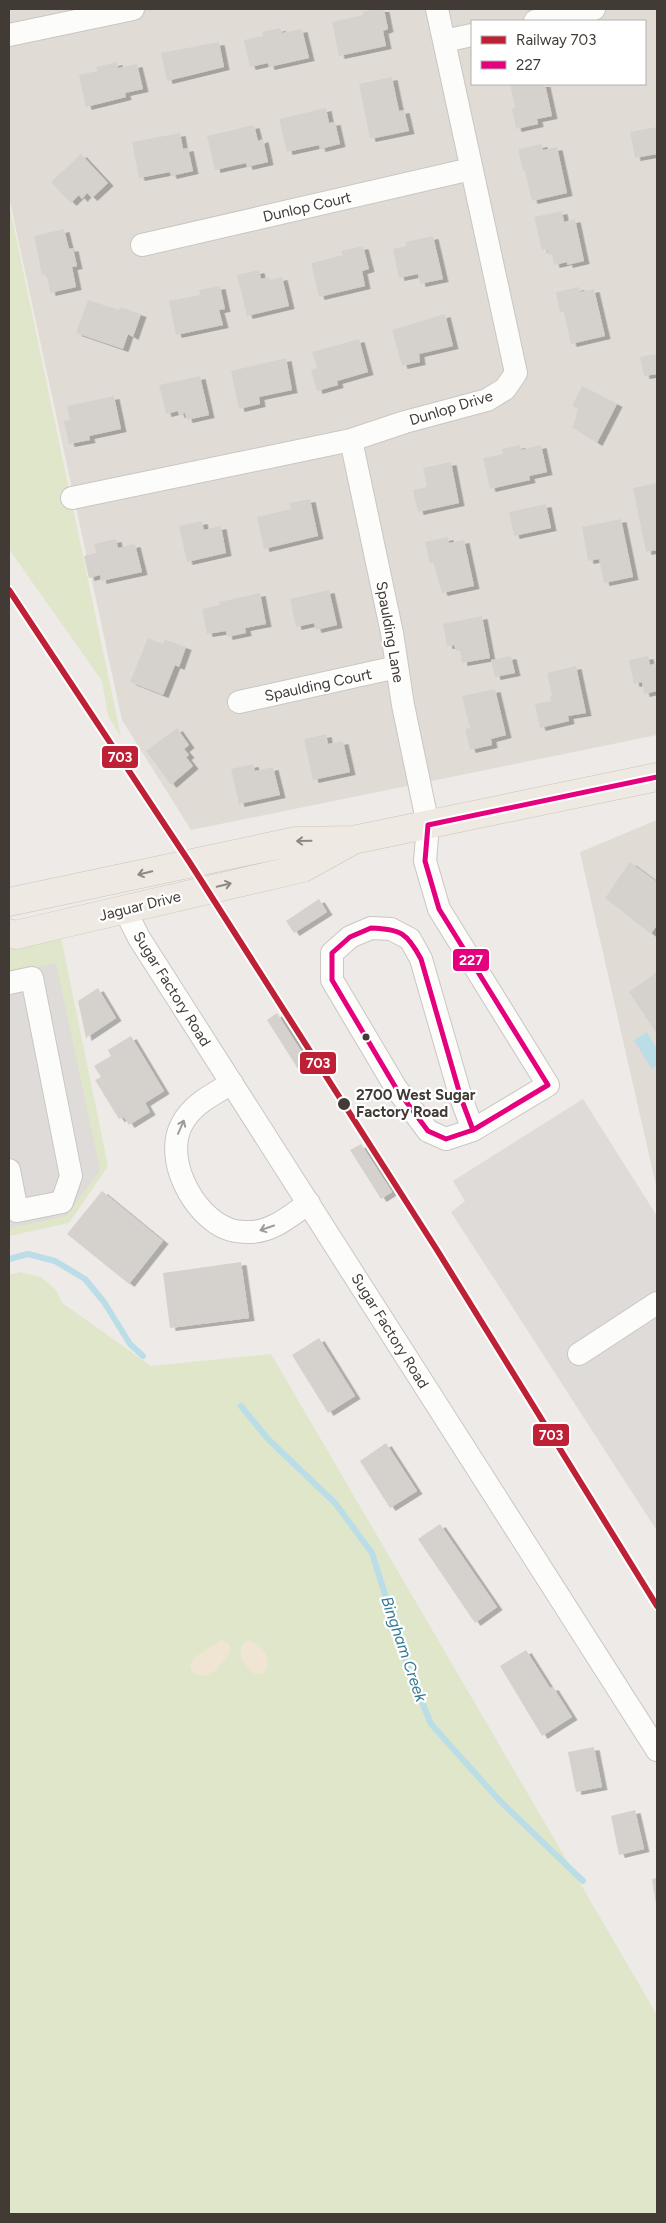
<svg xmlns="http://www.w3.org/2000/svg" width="666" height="2223" font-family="Figtree,sans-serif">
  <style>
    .residential { fill: #e1dbd5; fill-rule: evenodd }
    .green { fill: #dfe6c9 }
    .sand { fill: #f0e5d3 }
    .parking { fill: #dedbd8 }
    .water { fill: #badde8 }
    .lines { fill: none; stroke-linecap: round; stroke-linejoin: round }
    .stream { stroke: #badde8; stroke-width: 6 }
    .building { fill: #d5d2ce; filter: url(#shadow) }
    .minor-casing { stroke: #cac6c3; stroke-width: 24 }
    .major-casing { stroke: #cec3b6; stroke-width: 29 }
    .minor { stroke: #fcfcfb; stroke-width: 22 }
    .major { stroke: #efe9e3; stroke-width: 28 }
    .bus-1-casing { stroke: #fff; stroke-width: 9 }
    .bus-1 { stroke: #e5007d; stroke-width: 5 }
    .rail-1-casing { stroke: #fff; stroke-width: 10 }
    .rail-1 { stroke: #be2036; stroke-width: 6 }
    .oneway { stroke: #908983 }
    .oneway2 { stroke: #9f9c98 }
    .bus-dot { fill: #423b35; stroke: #fff; stroke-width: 2 }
    .labels { text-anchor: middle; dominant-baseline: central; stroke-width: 4.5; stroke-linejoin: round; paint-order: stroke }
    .street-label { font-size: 15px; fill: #423b35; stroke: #fff }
    .stop-label { font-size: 15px; font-weight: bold; fill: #423b35; stroke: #fff; text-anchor: start }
    .water-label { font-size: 16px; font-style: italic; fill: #337a96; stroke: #fff }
    .line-badge { stroke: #fff; stroke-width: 2 }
    .badge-label { font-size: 14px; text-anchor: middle; font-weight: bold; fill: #fff }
  </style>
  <defs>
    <filter id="shadow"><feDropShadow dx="5.5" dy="3" stdDeviation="0" flood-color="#0004"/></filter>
  </defs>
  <rect width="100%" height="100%" fill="#edeae7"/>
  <!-- residential -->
  <path class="residential" d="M9,9H657V735L191,830L122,720L9,197ZM472,21H645V84H472Z
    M657,820V1190L580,852Z"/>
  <!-- green -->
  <path class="green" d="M9,204L121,737L108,716L102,681L9,549Z
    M60,933L108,1166L69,1223L9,1236V944Z
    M19,1272L41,1277L56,1290L62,1303L151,1366L271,1354L657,2015V2214H9V1275Z"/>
  <!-- sand -->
  <path class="sand" d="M221,1640L230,1645V1653L216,1670L206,1676L196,1674L191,1670L190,1664L195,1657Z
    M249,1640C262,1645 275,1661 263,1674H255C245,1665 235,1655 244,1642Z"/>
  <!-- parking -->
  <path class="parking" d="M56,963L100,1170L66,1216L9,1228V973Z
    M583,1099L657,1216V1531L451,1212L465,1201L453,1181Z"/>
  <!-- water -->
  <path class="water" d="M647,1032L657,1049V1065L652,1069L634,1040Z"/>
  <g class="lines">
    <!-- stream -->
    <path class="stream" d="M9,1259L28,1254L55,1261L85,1279L104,1302L130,1344L143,1356
      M241,1406L268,1439L335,1503L372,1553L408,1668L431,1724L500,1801L583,1881"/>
  </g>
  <!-- building -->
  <path class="building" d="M376,9H384L388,29L383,31L386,46L339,56L332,22L363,15V12Z
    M280,28L282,33L302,29L309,58L269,67L268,63L250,67L244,40L263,36L262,32Z
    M219,42L224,67L167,81L161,53Z
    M117,62L118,68L137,64L143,89L125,93L126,97L86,107L79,75L97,71L96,67Z
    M392,77L399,111L404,110L409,131L370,139L359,84Z
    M510,84H545L552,116L537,119L538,124L516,129L512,109L515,108Z
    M326,108L329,123L335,122L340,144L320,149L319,145L287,152L279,119Z
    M254,125L258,141L263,139L268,162L247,167L246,163L215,170L207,136Z
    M657,127V154L635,158L630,132Z
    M180,133L183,149L188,148L193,171L171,176L170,172L139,178L132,142Z
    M542,144L543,150L557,147L567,193L532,201L525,171H523L518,149Z
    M81,154L108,183L92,198L87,193L82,199L79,195L71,203L51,182Z
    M562,211L564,222L575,219L584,261L567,265V262L554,265L552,254L549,255L547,249L542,250L534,217Z
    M64,229L69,249L73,248L77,266L72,267L76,287L50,293L47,274L42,275L34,236Z
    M433,236L443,279L420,284L418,274L399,278L393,249L406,246L405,242Z
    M363,246L369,269L362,271L365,286L319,297L311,263L343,255L341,251Z
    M259,270L261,279L269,277V280L282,277L289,306L247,316L237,275Z
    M220,286L225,309L219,310L223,325L176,335L169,301L200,295L199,290Z
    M579,287L580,292L594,289L605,336L571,344L564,312H560L556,292Z
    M88,300L119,310L120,307L141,314L133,337L128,334L123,349L76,333Z
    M445,314L453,346L419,354L420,362L402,366L392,330Z
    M359,339L368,372L337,381L338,385L317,391L311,370L317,368L312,352Z
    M657,354V374L644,376L640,357Z
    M286,358L292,390L259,397L260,404L239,409L231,371Z
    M200,376L209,415L187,420L185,413L179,415L178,411L166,414L159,385Z
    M582,386L617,404L597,443L572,427L577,417L575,416L578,409L572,406Z
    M114,396L121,429L89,436L90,440L69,444L64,421L70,420L67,406Z
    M520,445L521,450L541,445L547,472L529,476L530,480L490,489L483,458L503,454L502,449Z
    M451,462L459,503L418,512L413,490L427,487L423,468Z
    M657,483V550L646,552L633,488Z
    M310,499L318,536L264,549L257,517L291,509L289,503Z
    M546,504L551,528L514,536L509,512Z
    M621,519L633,577L604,583L599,559L588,561L582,527Z
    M202,521L204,530L221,526L226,553L187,562L179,526Z
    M448,537L449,543L464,540L474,586L442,593L433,562L430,563L425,542Z
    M116,539L118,548L135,544L142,572L101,581L100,575L89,578L84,556L96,553L94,544Z
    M329,590L337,625L316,630L314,623L296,627L290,599Z
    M260,593L266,624L245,628L246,633L227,637L226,631L207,634L202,609L220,605L219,602Z
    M482,616L490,658L462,663L460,651H456L454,645L447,646L443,624Z
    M148,638L163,644L164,639L186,647L179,667L175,665L163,695L130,682Z
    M511,656L515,673L495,677L491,660Z
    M648,656L650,665L657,663V691L644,694L642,682L634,684L629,660Z
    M576,666L586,713L568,716L569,721L540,728L535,704L551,701L550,696H552L547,673Z
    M495,689L506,735L491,739L492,745L470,750L465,729L470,728L462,696Z
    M177,728L189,745L184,749L189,755L186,757L193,766L171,785L146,751Z
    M326,734L328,744L343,741L350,772L313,780L304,739Z
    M253,764L255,771L273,767L280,795L239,804L231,769Z
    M630,862L657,882V925L651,934L605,898Z
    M319,899L327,912L294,933L286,921Z
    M657,972V1034L629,992Z
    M98,988L116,1018L86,1038L78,1001Z
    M277,1013L308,1062L298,1069L267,1020Z
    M131,1036L164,1091L145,1103L150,1112L129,1125L124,1117L119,1119L95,1080L101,1077L94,1066L111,1056L108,1050Z
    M361,1144L392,1192L381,1199L350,1150Z
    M102,1191L163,1241L129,1284L67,1234Z
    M241,1262L249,1318L170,1328L163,1273Z
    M319,1338L355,1396L328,1413L292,1355Z
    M386,1443L417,1491L390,1508L360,1461Z
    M440,1524L497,1607L475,1623L418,1539Z
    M526,1650L550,1688L553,1687L572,1717L542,1736L500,1666Z
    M594,1747L602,1787L576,1792L568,1752Z
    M635,1810L644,1849L619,1855L611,1816Z
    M657,1878V1904H656L652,1879Z"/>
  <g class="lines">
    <defs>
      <path id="minor" d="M535,21L594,9
        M9,35L133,9
        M444,41L472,35
        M142,245L471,169
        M351,440L392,633L403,705L428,825L425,861L439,909L548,1085L473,1130L446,1139L428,1131L396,1088L332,980V953L350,937L371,928L391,929L410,939L421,959L461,1098L473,1130
        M72,498L351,440L405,422L487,400L505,389L516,373L437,9
        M239,702L397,667
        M125,910L139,938L657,1750
        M9,983L32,978L71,1176L62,1202L17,1211L9,1170
        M232,1083C214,1094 192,1104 182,1124C163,1158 193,1216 228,1229C235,1232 244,1232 251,1232C274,1231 291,1215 309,1203
        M579,1354L657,1303"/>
      <path id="major" d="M9,902L296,841L353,840L657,777
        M9,933L15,935L303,868L350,842"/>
    </defs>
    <!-- minor casing -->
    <use href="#minor" class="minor-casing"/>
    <!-- major casing -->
    <use href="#major" class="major-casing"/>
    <!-- minor -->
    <use href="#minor" class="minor"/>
    <!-- major -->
    <use href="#major" class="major"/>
    <defs>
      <path id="bus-1" d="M428,825L425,861L439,909L548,1085
        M428,825L657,777
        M371,928C401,929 407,933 421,959L461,1098L473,1130L446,1139L428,1131L396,1088L332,980V953L350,937Z
        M473,1130L548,1085"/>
    </defs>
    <!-- bus-1 casing -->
    <use href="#bus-1" class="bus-1-casing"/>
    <!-- bus-1 -->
    <use href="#bus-1" class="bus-1"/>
    <defs>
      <path id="rail-1" d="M9,590L190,863L437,1250L657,1606"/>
    </defs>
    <!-- rail-1 casing -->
    <use href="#rail-1" class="rail-1-casing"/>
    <!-- rail-1 -->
    <use href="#rail-1" class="rail-1"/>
  </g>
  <!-- one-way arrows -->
  <defs><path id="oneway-shaft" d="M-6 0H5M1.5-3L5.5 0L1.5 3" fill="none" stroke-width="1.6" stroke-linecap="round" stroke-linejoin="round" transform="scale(1.25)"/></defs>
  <g class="oneway">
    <use href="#oneway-shaft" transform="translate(304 841) rotate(179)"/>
    <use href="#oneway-shaft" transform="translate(145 873) rotate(167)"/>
    <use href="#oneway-shaft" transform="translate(224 885) rotate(-13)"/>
  </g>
  <g class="oneway2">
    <use href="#oneway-shaft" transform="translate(181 1127) rotate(-66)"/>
    <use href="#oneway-shaft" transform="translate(267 1228) rotate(161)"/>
  </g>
  <!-- markers -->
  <g class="bus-dot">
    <circle cx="366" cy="1037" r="4.5"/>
    <circle cx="344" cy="1104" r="7"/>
  </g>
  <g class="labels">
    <!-- street labels -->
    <g class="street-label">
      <text transform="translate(307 207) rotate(-13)">Dunlop Court</text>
      <text transform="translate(451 408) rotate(-17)">Dunlop Drive</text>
      <text transform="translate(390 632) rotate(80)">Spaulding Lane</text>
      <text transform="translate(318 685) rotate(-12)">Spaulding Court</text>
      <text transform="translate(140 906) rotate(-14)">Jaguar Drive</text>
      <text transform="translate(172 989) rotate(58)">Sugar Factory Road</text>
      <text transform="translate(390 1331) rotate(58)">Sugar Factory Road</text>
    </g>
    <!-- stop labels -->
    <g class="stop-label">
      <text x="356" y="1095">2700 West Sugar<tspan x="356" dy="17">Factory Road</tspan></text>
    </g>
    <!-- water labels -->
    <g class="water-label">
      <text transform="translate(404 1649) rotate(71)">Bingham Creek</text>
    </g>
  </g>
  <g class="line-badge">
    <rect x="101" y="745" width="38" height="24" rx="5" fill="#be2036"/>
    <rect x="452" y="948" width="38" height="24" rx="5" fill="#e5007d"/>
    <rect x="299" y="1051" width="38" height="24" rx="5" fill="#be2036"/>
    <rect x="532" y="1423" width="38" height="24" rx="5" fill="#be2036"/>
  </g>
  <g class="badge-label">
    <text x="120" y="762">703</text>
    <text x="471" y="965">227</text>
    <text x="318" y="1068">703</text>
    <text x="551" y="1440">703</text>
  </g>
  <!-- border -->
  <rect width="666" height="2223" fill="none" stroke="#423b35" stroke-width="20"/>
  <!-- legend -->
  <rect x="471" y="20" width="175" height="65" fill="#ffffff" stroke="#b3b1ae"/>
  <rect x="481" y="36" width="25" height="8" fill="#be2036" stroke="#b3b1ae"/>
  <text x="516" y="45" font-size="15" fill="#423b35">Railway 703</text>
  <rect x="481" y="61" width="25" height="8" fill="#e5007d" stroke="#b3b1ae"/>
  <text x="516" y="70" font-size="15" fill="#423b35">227</text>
</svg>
